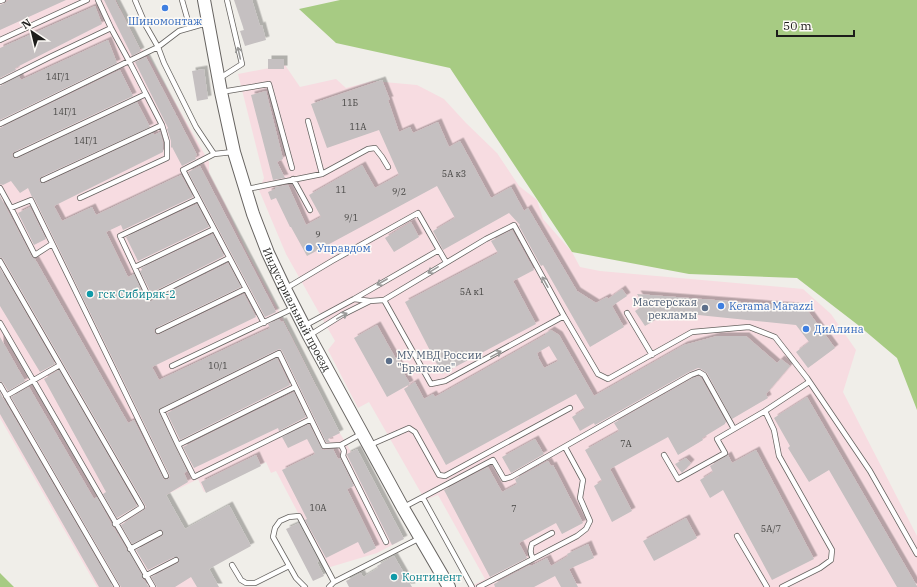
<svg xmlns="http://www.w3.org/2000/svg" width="917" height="587" font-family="'IBM Plex Serif',serif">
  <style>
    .industrial { fill: #f7dce1 }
    .green { fill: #a7cb83 }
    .building { fill: #c5c0c1; fill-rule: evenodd; filter: url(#shadow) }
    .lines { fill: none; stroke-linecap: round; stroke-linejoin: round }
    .lane-casing { stroke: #666360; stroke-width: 6 }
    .secondary-casing { stroke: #666360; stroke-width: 14 }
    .lane { stroke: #fff; stroke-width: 4.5 }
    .secondary { stroke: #fff; stroke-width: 12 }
    .oneway { stroke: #999998 }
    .shop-dot { fill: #3f7fe0; stroke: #fefbf7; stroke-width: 1.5 }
    .culture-dot { fill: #0f9aa8; stroke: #fefbf7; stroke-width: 1.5 }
    .service-dot { fill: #5c6f8a; stroke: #fefbf7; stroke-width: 1.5 }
    .labels { text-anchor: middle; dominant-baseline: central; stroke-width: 3; stroke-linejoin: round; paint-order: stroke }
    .number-label { font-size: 9px; fill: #474644 }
    .shop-label { font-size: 11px; fill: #366cbe; stroke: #fefbf7; text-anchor: start }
    .culture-label { font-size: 11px; fill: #0d838f; stroke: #fefbf7; text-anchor: start }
    .service-label { font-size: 11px; fill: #4e5e75; stroke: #fefbf7; text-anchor: end }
    .street-label { font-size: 11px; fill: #1d1d1b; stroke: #fefbf7 }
  </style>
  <defs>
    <filter id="shadow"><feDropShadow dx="3.5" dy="-3.5" stdDeviation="0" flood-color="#0004"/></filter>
  </defs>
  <rect width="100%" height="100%" fill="#f0eee9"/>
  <!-- industrial -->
  <path class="industrial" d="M0,0H116L139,47L147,53L209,162V173L225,204L246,250L280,313L338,430L350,450L398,542L377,553L327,568L276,471L271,473L266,462L204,492L198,479L164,496L219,587H97L0,418Z
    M285,65L300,87L336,79L346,88L373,81L417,85L444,99L466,123L497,153L519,186L537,200L543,219L572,252L580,267L600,271L803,289L831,314L856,350L843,392L917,536V587H470L485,579L438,495L425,500L369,402L358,408L328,350L335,341L286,254L259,190L264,178L238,74Z"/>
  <!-- green -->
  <path class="green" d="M340,0H917V410L897,358L858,325L797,278L689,274L572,252L450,68L336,43L299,9Z
    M0,573L14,587H0Z"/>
  <!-- building -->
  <path class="building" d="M9,0H66L0,30V5L5,3Z
    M104,0H115L141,51L132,56Z
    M234,0H252L260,26L262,25L266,40L245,46L240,31L244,30Z
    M95,6L102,24L15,68L16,70L0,78V48Z
    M108,40L117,63L0,120V86L19,76L21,80Z
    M146,57L197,155L195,156L196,159L182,166L172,147L171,148V141L167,129L168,128L135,62Z
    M268,59H284V69H268Z
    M204,69L208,99L197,101L192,71Z
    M120,70L133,96L14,152L12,154L13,157L15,159L18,158L137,102L150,127L41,177L39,180L41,183H45L153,133L154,135L160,132L163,143V152L54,206L62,221L92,207L96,215L181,175L193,197L123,230L121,225L106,232L128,277L134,274L146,300L148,302L151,301L228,263L241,287L156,328L154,330L155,333L157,335L160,334L244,294L256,317L152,367L159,380L270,328L268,324L279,319L281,322L283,321L340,433L328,439L330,442H326L282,351L280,349L277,350L159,409V413L187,471L184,473L188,482L166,495L185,529L229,505L251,546L209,569L219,587H197L191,577L175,587H157L151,577L178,563L179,562V559L178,557H174L148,570L136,550L162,536L163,535V532L162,530H159L132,544L121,525L144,510L146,507L145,505L3,259L0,257V196L32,257L35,259L128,423L134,420L163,478L165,480L168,479L170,477L169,474L34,198L32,197L28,188L20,193L11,181L3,185L0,184V128Z
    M382,80L390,100H388L399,132L410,127L413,133L438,122L449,147L460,141L491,198L511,187L524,211L528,208L577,291L596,303L607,297L608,299L622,289L627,296L612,306L624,327L590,347L543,265L541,266L519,226L520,225L509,213L443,250L433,231L455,218L437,186L307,256L291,227H290L276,198L271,200L268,192L275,189V187L288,185L306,225L321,217L309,195L362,165L375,188L399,175L379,130L327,148L311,104Z
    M266,91L283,159L277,162L285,178L273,180L251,95Z
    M200,166L276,312L265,317L188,172Z
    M197,204L209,227L138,261L126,237Z
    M30,207L46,239L34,245L18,213Z
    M411,222L419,237L394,252L385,238Z
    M512,230L534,270L513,281L536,324L442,374L405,302L498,253L491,241Z
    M213,234L224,256L151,293L140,271L142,270L141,268Z
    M0,268L55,364L40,372L0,306Z
    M637,294L805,307L835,348L808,368L796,352L809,342L796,325L669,312L645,326L635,311L644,305Z
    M377,325L410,384L387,397L354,338Z
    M551,330L559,335L594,396L684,345L717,336H746L777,363L781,359L790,366L766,394L768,398L732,419L707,373L701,369L698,368L689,372L595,425L594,423L580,431L572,417L585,409L576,394L446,465L404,389L415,382L424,399L433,394L435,397L545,335V334ZM549,346L558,361L544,368L539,359L537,353Z
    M0,337L25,381L8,391L3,383L0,381Z
    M277,358L290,385L180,440L167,413Z
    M59,370L137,506L117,518L103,494L106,492L44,379Z
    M699,376L701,378L726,422L725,423V424L702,438L703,440L678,455L668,437L610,469L632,511L612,522L594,486L602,481L585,450L619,431L614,423L693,378Z
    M29,387L94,499L97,497L111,523L112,526L114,528L126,548L127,551L129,552L142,575V578L144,580L149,587H121L11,397Z
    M0,392L3,398L113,587H99L0,414Z
    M294,392L306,417L279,431L278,428L194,468L183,447Z
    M807,397L917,586V587H897L829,470L809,482L788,448L790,446L774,418Z
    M309,424L322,449L324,450L333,449L338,459L340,458L354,486L347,489L376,548L364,554L358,542L326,558L305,520L307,519L282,470L315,454L307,439L288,448L282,437Z
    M535,439L544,454L511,473L502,457Z
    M357,449L404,539L392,545L347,455V454Z
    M756,450L814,559L772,580L723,490L710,498L700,480L713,472L710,466L728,455L732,463Z
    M256,455L261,466L206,493L201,482Z
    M686,458L691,463L682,473L675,464Z
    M548,461L551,466L553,465L583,523L562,534L556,523L519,543L527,558L490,577L444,490L488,467L502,492L517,484L515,479Z
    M686,518L697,538L654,561L643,541Z
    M299,523L319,561L317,562L324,576L313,581L286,529Z
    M588,544L594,558L569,569L578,587H561L555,576L534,587H495L494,584L530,565L531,566L547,558L551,566L568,556L567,554Z
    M394,556L412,587H349L346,581L361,573L363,577L378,568L377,566Z"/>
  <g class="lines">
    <defs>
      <path id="lane" d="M98,0L111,28L129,61L158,47L179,31L200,25L207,24
        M135,0L146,26L158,47L164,63L196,127L214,154L233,152
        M182,0L190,28
        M0,1L3,0
        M0,40L87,0
        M220,78L242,64L227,0
        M0,82L50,57L111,28
        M221,92L269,84L292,168
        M308,121L322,174
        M0,124L129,61L146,94L16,155
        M214,154L183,170L264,323
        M293,179L310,210
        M43,180L162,125L146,94
        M0,188L11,208L31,200L166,476
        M247,189L322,174L368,149L375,148L382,157L388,167
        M80,198L167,158V142L162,125
        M198,199L120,236L149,298L229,258
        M11,208L35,255L52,244
        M0,261L142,507L115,524
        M135,267L214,229
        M285,289L332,261L418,213L439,250
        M354,299L370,301
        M384,300L486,239L514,225L564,316L598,374L608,379L692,332L749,327L775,337L807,378L870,471L917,554
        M627,313L652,355
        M0,323L153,587
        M304,326L354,299L439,250L446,262
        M158,331L245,289
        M310,335L342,315L370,301L384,300L431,384L445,381L564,316
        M172,366L294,308
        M0,385L117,587
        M295,387L178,445L194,477L311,419
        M6,396L60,365
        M765,411L774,430L779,456L832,550L831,560L820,568L782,587
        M178,445L162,411L279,353L324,446L341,445L361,434
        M341,445L344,451L343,456L386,542
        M370,445L409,428L415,432L439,475L445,476L570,408
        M664,455L678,479L725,453L717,439L765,411L809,382
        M423,498L472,587
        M404,507L493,460L504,479L511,477L691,375L699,372L704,375L734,429
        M737,536L767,587
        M130,549L160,533
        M533,559C530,553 530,550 532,544L552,533
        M232,565L241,580L246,583H255L289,566
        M145,576L176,560
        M334,582L420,538
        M305,587L296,578L273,537L275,528L280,521L289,517L299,516L334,582L329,587
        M479,587L577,536L586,529L590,521L580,498L583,480L565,447"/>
      <g id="secondary">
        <path id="s1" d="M204,0L221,92L234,152L253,214L268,253L285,289L309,336L403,508L449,587"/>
      </g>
    </defs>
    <!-- lane casing -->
    <use href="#lane" class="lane-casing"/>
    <!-- secondary casing -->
    <use href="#secondary" class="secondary-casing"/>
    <!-- lane -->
    <use href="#lane" class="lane"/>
    <!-- secondary -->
    <use href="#secondary" class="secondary"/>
  </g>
  <!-- one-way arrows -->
  <defs><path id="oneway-shaft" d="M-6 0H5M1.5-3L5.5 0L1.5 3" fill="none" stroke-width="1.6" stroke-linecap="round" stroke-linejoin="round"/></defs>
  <g class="oneway">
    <use href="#oneway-shaft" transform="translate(239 53) rotate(-103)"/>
    <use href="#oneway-shaft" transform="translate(433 270) rotate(149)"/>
    <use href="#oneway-shaft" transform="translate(382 282) rotate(150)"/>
    <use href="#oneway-shaft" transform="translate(545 282) rotate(-119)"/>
    <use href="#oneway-shaft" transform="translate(342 316) rotate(-29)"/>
    <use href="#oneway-shaft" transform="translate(496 354) rotate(-29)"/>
  </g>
  <!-- markers -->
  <g class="shop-dot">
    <circle cx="165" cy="8" r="4"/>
    <circle cx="309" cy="248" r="4"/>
    <circle cx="721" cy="306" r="4"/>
    <circle cx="806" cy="329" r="4"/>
  </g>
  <g class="culture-dot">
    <circle cx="90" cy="294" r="4"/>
    <circle cx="394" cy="577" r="4"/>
  </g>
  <g class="service-dot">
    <circle cx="705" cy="308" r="4"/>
    <circle cx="389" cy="361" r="4"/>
  </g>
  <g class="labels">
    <!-- number labels -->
    <g class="number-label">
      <text x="58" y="76">14Г/1</text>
      <text x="350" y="102">11Б</text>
      <text x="65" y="111">14Г/1</text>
      <text x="358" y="126">11А</text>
      <text x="86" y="140">14Г/1</text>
      <text x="454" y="173">5А к3</text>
      <text x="341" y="189">11</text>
      <text x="399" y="191">9/2</text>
      <text x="351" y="217">9/1</text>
      <text x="318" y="234">9</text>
      <text x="472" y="291">5А к1</text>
      <text x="218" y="365">10/1</text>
      <text x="626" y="443">7А</text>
      <text x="318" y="507">10А</text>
      <text x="514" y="508">7</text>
      <text x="771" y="528">5А/7</text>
    </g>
    <!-- shop labels -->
    <g class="shop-label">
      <text x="165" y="21" text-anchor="middle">Шиномонтаж</text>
      <text x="317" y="248">Управдом</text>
      <text x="729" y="306">Kerama Marazzi</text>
      <text x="814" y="329">ДиАлина</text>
    </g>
    <!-- culture labels -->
    <g class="culture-label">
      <text x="98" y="294">гск Сибиряк-2</text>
      <text x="402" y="577">Континент</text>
    </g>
    <!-- service labels -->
    <g class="service-label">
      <text x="697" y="302">Мастерская<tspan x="697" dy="13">рекламы</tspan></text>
      <text x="397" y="355" text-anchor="start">МУ МВД России<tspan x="397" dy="13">"Братское"</tspan></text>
    </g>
    <!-- street labels -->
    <g class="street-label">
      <text stroke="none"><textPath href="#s1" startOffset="325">Индустриальный проезд</textPath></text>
    </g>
  </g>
  <!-- north arrow -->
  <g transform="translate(32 32) rotate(325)" stroke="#fefbf7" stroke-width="3" paint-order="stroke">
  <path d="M0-3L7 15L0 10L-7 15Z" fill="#1d1d1b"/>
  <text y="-6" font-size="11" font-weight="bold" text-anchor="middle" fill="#1d1d1b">N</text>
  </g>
  <!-- scale -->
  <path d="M777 30v6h77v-6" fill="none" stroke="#1d1d1b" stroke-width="2"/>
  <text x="783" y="30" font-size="12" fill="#1d1d1b" stroke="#fefbf7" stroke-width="3" paint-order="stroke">50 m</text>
</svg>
